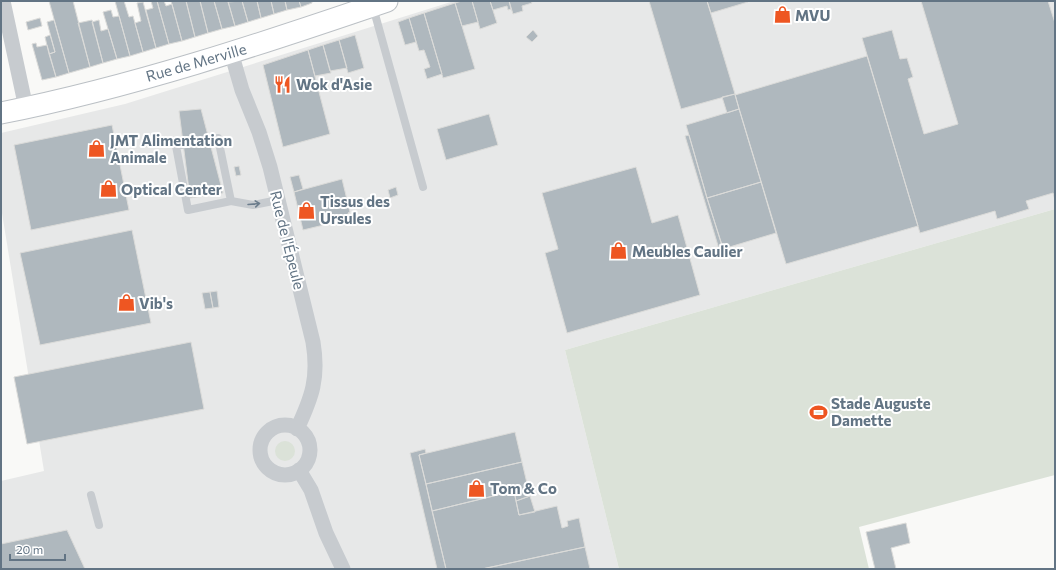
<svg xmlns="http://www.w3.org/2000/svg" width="1056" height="570" font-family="Commissioner,sans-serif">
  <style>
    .built { fill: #e7e8e8 }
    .green { fill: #dbe2d8 }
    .building { fill: #afb8be; stroke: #dbdbd9 }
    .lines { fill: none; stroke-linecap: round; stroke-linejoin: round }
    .secondary-casing { stroke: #bbc0c5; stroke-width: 23 }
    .lane { stroke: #c7cbcf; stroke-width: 8 }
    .street { stroke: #c7cbcf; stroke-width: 15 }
    .secondary { stroke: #fff; stroke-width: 21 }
    .oneway { stroke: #6c7d8c }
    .labels { text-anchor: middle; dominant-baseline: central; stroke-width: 4; stroke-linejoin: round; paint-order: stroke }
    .poi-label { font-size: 15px; font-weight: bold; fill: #627484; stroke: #fff; text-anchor: start }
    .street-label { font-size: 15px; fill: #627484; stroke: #fff }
  </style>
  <rect width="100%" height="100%" fill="#f9f9f7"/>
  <!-- built -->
  <path class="built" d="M454,1H1055V209L565,350L619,569H1V481L44,471L1,207V133L125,104Z"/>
  <!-- green -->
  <path class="green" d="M1055,209V475L859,527L869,569H619L565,350Z
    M275 451a10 10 0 1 1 20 0a10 10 0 1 1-20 0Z"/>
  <!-- building -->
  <path class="building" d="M49,1H73L90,67L69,73Z
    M115,1H124L129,17L133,16L143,52L130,56Z
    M151,1H157L169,44L156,48L146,10L153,8Z
    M157,1H164L166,6L172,4L182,41L169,44Z
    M171,1H186L195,37L182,41Z
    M186,1H200L208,33L195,37Z
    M200,1H214L222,29L208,33Z
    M214,1H228L235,26L222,29Z
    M242,1L248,22L235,26L228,2Z
    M242,1H257L261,18L248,22Z
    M257,1H271L274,14L261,18Z
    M271,1H285L287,10L274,14Z
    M285,1H299L301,7L287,10Z
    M299,1H312V3L301,7Z
    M462,1H472L478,22L462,26L455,3Z
    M472,1H490L497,23L480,29Z
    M490,1H509L511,9L508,10L507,6L493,10Z
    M509,1H531L532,3L522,6L523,11L513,14Z
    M649,1H707L735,94L681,109Z
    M707,1H747L748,2L711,13Z
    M921,1H1048L1055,23V200L1053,193L1026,201L1029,209L997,219L995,211L920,233L862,38L892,30L900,59L907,58L913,77L908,79L924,134L958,124Z
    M143,2L156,48L143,52L135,23L141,21L137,3Z
    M455,3L475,69L443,78L424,13Z
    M111,10L113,17L119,16L130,56L117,59L103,12Z
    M424,13L442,74L427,79L424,69L430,67L424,50L419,51L409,18Z
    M40,18L42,26L28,30L26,22Z
    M409,18L416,42L405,45L398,22Z
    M54,20L69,73L56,77L49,54L55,52L47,22Z
    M92,20L103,63L90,67L78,23Z
    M99,20L101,31L108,29L117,59L103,63L92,22Z
    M533,30L538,36L532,42L526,37Z
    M50,35L55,52L49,54L45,37Z
    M355,35L364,68L348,73L339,40Z
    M339,40L347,68L330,71L323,45Z
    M36,43L37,47L47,45L56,77L42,80L32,44Z
    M323,45L331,73L315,76L308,50Z
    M308,50L330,134L283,147L263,65Z
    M867,56L918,226L786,264L735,95Z
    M735,94L739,109L727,113L722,97Z
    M201,109L223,193L190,198L179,111Z
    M739,109L761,182L707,198L686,125Z
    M489,114L498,145L446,160L437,129Z
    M112,125L129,210L31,230L14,145Z
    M689,135L707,198L723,248L719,249L685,136Z
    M239,166L241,175L236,176L234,167Z
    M636,167L652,223L678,215L700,295L567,333L545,253L558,249L542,193Z
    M299,175L303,189L294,192L290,177Z
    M342,179L350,212L348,213L349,219L303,230L294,192Z
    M761,182L776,233L723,249L707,198Z
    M396,187L398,195L390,198L388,190Z
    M132,230L151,323L40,345L20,253Z
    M217,291L219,307L213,308L210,292Z
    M210,292L213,308L205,309L202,293Z
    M191,342L204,409L27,444L14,377Z
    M515,432L522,462L426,484L419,455Z
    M425,449L426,453L419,455L446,569H437L410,453Z
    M522,462L530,496L516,501L514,491L432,511L426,484Z
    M514,491L519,515L557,506L562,528L568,526L567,521L579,518L585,547L482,569H446L432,511Z
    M530,496L535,512L519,515L516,501Z
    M906,523L910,543L891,548L896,569H875L866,532Z
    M67,530L85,569H1V544Z
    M585,547L590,569H482Z"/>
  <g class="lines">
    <defs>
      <path id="secondary" d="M1,113C132,87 261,44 387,1"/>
    </defs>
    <!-- secondary casing -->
    <use href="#secondary" class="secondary-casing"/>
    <!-- lane -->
    <path class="lane" d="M373,7L423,187
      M231,201L218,138L176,146L188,210L231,201L253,205L278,200
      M91,495L99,525"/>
    <!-- street -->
    <path class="street" d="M3,1L26,108
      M231,52L242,90L259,132L270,167L313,342C319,378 312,397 297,429
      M260 450a25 25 0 1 1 50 0a25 25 0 1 1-50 0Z
      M299,470L311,490L326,533L343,569"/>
    <!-- secondary -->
    <use href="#secondary" class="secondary"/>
  </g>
  <!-- one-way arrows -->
  <defs><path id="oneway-shaft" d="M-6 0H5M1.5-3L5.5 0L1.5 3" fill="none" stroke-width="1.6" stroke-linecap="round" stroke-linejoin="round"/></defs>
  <use class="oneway" href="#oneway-shaft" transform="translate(254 204) rotate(-5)"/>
  <!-- icons -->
  <defs>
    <symbol id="shop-bare" viewBox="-9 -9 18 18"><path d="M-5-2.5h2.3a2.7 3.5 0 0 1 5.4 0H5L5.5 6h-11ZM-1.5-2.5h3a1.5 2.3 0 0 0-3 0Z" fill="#ee5622" stroke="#fff" stroke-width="2.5" paint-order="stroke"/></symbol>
    <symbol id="restaurant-bare" viewBox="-9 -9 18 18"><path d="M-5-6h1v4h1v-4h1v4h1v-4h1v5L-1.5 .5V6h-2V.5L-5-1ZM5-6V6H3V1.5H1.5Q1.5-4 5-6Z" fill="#ee5622" stroke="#fff" stroke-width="2.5" paint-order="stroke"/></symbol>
    <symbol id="stadium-bare" viewBox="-9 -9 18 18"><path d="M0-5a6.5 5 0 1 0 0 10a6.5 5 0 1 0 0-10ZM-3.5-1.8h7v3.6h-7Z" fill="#ee5622" stroke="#fff" stroke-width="2.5" paint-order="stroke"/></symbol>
  </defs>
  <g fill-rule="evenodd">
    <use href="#shop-bare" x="770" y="2" width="25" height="25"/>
    <use href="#restaurant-bare" x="270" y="72" width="25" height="25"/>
    <use href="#shop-bare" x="84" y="136" width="25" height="25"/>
    <use href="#shop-bare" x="96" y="176" width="25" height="25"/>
    <use href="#shop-bare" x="294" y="198" width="25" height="25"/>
    <use href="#shop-bare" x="606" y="238" width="25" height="25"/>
    <use href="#shop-bare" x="114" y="290" width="25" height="25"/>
    <use href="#stadium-bare" x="806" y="400" width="25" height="25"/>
    <use href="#shop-bare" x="464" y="476" width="25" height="25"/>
  </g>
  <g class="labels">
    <!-- poi labels -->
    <g class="poi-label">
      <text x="795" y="15">MVU</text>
      <text x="296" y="84">Wok d'Asie</text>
      <text x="110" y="140">JMT Alimentation<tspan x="110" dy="17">Animale</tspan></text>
      <text x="121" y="189">Optical Center</text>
      <text x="320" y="201">Tissus des<tspan x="320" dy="17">Ursules</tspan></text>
      <text x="632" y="251">Meubles Caulier</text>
      <text x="139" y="303">Vib's</text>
      <text x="831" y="403">Stade Auguste<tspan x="831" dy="17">Damette</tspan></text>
      <text x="490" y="488">Tom &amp; Co</text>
    </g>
    <!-- street labels -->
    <g class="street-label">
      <text transform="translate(196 62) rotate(-16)">Rue de Merville</text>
      <text transform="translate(288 240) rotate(76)">Rue de l'Épeule</text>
    </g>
  </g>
  <!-- border -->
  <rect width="1056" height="570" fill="none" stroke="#627484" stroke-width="4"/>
  <!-- scale -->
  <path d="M10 554v6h55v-6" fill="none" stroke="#627484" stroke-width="2"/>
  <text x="16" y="554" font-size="12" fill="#627484" stroke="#ffffff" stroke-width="3" paint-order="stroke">20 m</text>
</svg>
